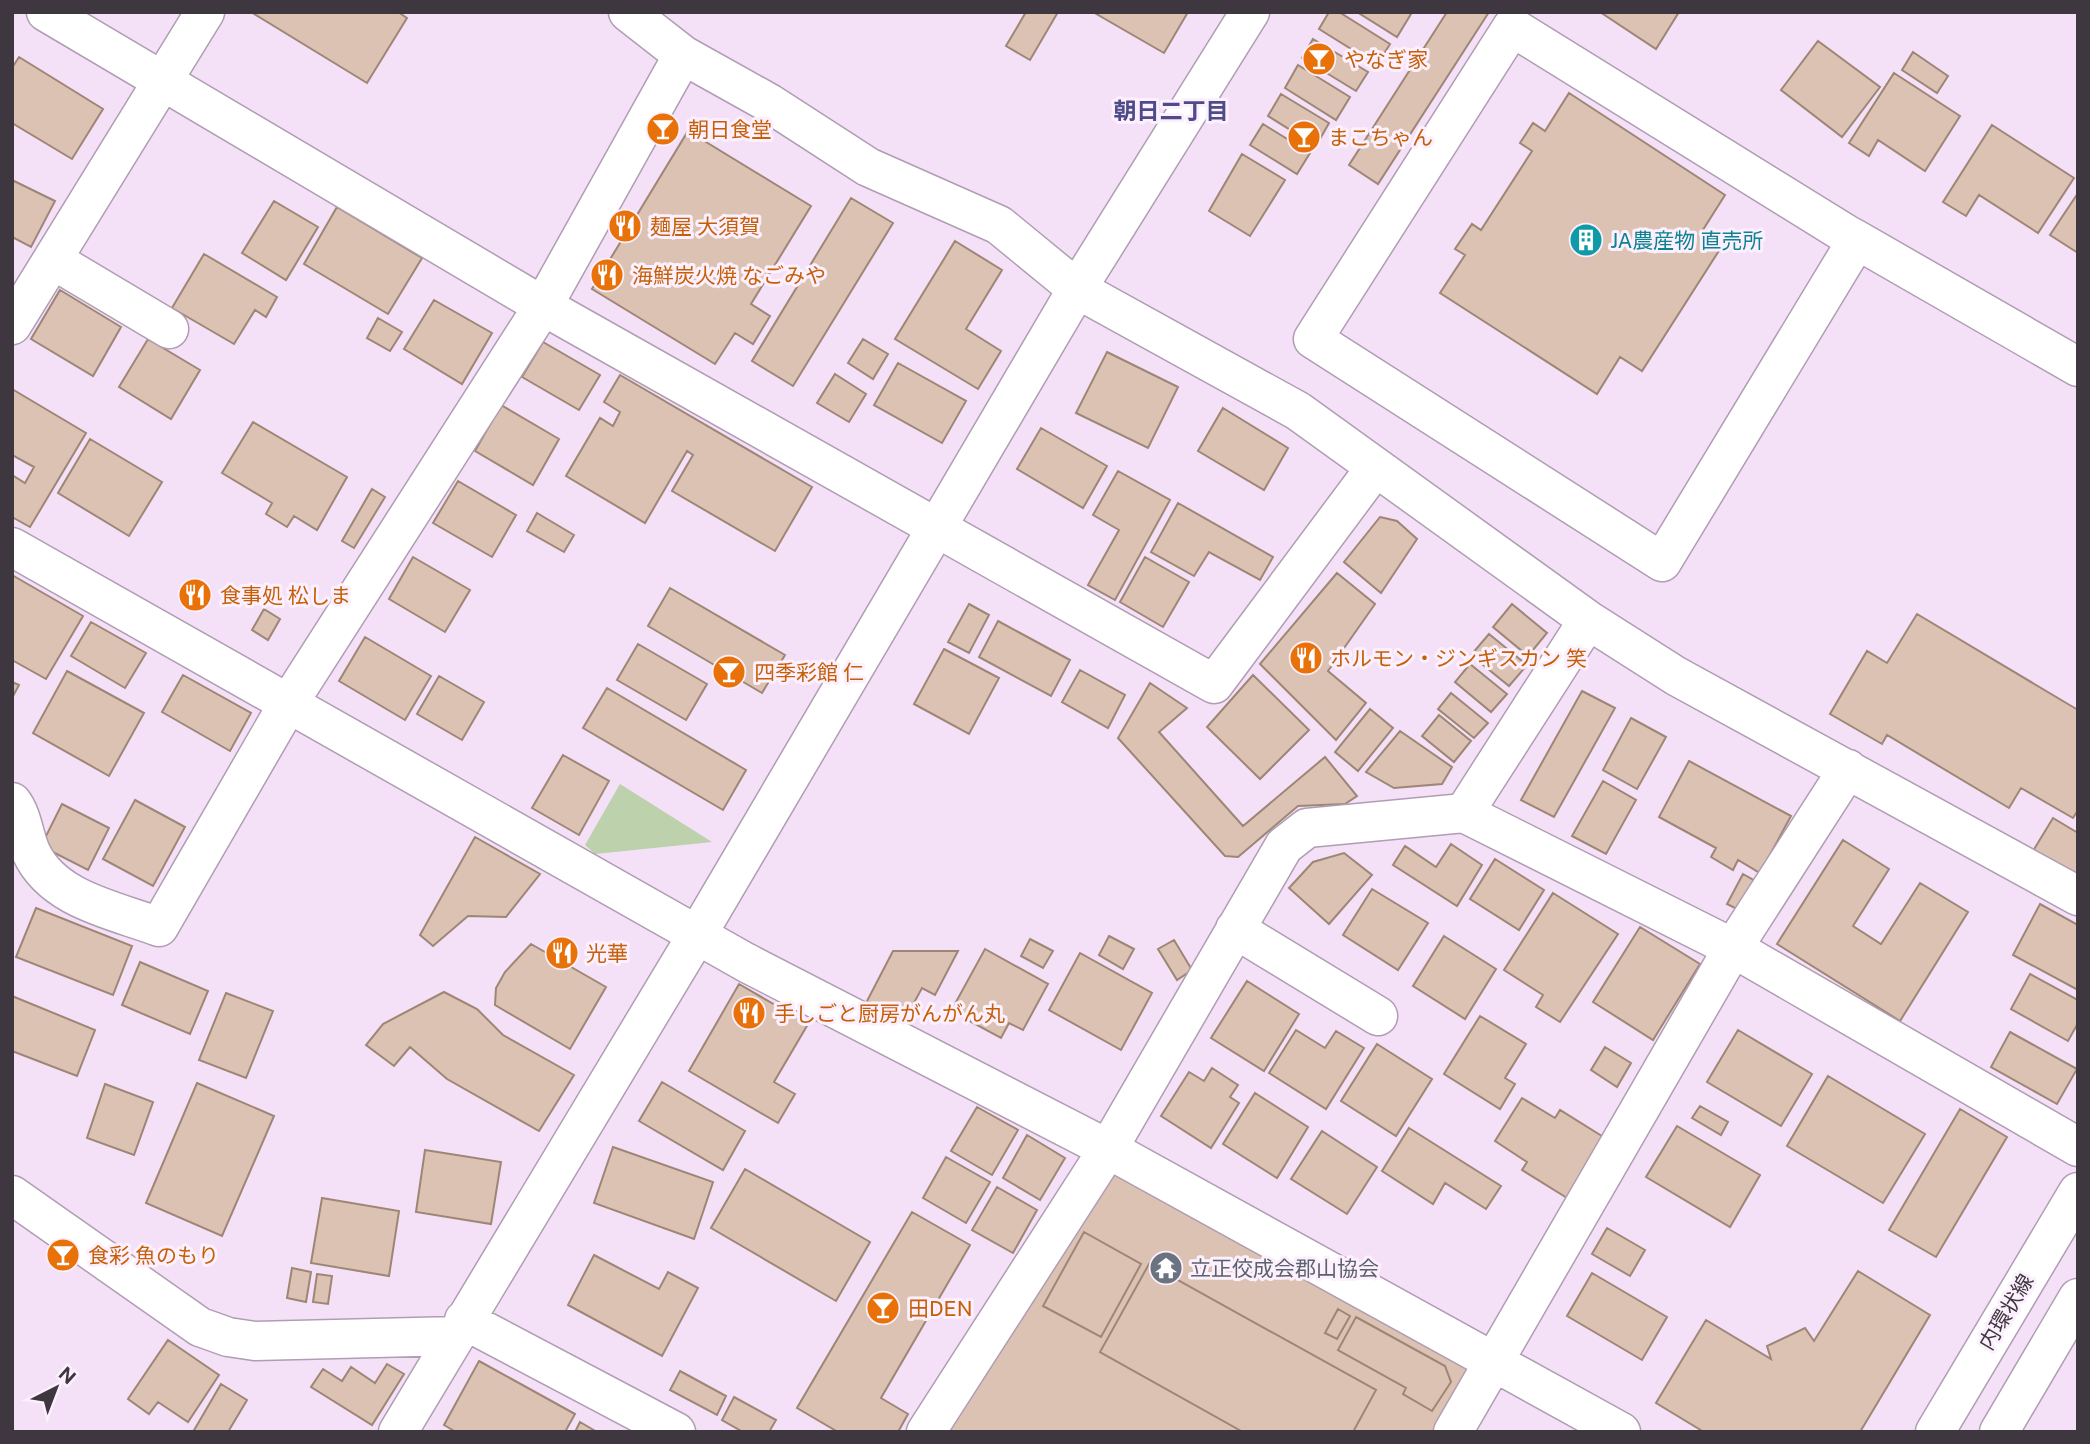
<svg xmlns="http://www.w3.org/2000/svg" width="2090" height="1444" font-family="'Public Sans','Noto Sans JP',sans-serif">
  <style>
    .green { fill: #bcd1ac }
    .building { fill: #dcc2b2; stroke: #9e8676; stroke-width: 2 }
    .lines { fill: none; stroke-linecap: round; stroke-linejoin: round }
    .minor-casing { stroke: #b09db3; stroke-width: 41 }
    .minor { stroke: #fff; stroke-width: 38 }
    .labels { text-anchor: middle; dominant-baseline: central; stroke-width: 6; stroke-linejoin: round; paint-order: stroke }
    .food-label { font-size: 21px; fill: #c56008; stroke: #fdf0fe; text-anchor: start }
    .culture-label { font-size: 21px; fill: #0d838f; stroke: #fdf0fe; text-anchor: start }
    .worship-label { font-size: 21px; fill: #5b616d; stroke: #fdf0fe; text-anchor: start }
    .street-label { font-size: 21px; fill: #3f3740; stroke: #fdf0fe }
    .neighbourhood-label { font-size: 23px; font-weight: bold; fill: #4d4b89; stroke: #fdf0fe }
  </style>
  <rect width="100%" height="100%" fill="#f4e0f7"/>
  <!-- green -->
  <path class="green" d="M620,784L712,842L595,854L585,845Z"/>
  <!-- building -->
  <path class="building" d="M251,12H398L407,18L367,83Z
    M1026,12H1058L1030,60L1006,46Z
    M1093,12H1188L1164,53Z
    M1329,12H1339L1390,44L1377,65L1319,29Z
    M1357,12H1408L1411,14L1397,37Z
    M1447,12H1489L1378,184L1349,165Z
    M1600,12H1679L1656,49Z
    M1313,39L1368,72L1356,91L1302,58Z
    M1818,41L1880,87L1842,137L1781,90Z
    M1913,52L1948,76L1937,93L1902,70Z
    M19,57L103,109L72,159L12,123V68Z
    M1298,65L1350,97L1336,120L1285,88Z
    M1894,73L1960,116L1925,171L1878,140L1869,156L1849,143Z
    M1569,93L1725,195L1701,233L1722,246L1642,371L1620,357L1597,394L1440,293L1465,255L1455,249L1472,224L1481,230L1532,151L1520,143L1533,123L1545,131Z
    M1281,94L1329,123L1316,146L1268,116Z
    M1263,124L1310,153L1297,174L1250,145Z
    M1992,125L2074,178L2038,233L1979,195L1966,216L1943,202Z
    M688,131L811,206L751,304L770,316L753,344L735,333L715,364L592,289Z
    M1242,154L1285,180L1250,236L1209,211Z
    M12,180L55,201L31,247L12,237Z
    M2078,193V253L2050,235Z
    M851,198L893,223L793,386L752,361Z
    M274,201L318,227L286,280L242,253Z
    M337,207L422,258L388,314L304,264Z
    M955,241L1002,270L966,329L1001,351L978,389L895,339Z
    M204,254L277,297L266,317L255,310L234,344L172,308Z
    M60,290L121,327L93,376L31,339Z
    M434,300L492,333L462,384L404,349Z
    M378,318L402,332L390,351L367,338Z
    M148,339L200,370L171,419L119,387Z
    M863,339L888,354L873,379L848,363Z
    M543,342L600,375L579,410L522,377Z
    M1107,352L1178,387L1148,448L1076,413Z
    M898,363L966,401L942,443L874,405Z
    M835,374L866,394L849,422L817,403Z
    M620,375L812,487L775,551L672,491L693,455L687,451L645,523L566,476L600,418L613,426L620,412L604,402Z
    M12,389L86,433L30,527L12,517V475L25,483L34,467L12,455Z
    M501,405L559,439L533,485L475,451Z
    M1223,408L1288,448L1264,490L1198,451Z
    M253,422L347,477L317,530L294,516L287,527L266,514L272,503L222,473Z
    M1041,428L1107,466L1083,508L1017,469Z
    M90,439L162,482L129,536L58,493Z
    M1118,471L1170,500L1115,600L1088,585L1119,530L1093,515Z
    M458,481L516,515L492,557L433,523Z
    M372,489L385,497L354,548L342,541Z
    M1178,503L1273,557L1260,580L1209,552L1194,576L1151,552Z
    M537,513L574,535L564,552L527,531Z
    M1380,517L1397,521L1417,539L1381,593L1344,562Z
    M413,557L470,590L445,632L389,599Z
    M1145,557L1189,582L1163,627L1120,602Z
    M1337,573L1375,604L1328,671L1366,703L1336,740L1260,664Z
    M12,575L83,616L46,679L12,660Z
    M670,588L785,655L762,693L648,626Z
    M969,604L989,615L969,653L948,642Z
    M1512,604L1547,633L1528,656L1493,627Z
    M264,609L280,619L268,640L252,630Z
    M1917,614L2078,710V810L2073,818L2021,788L2009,808L1887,735L1882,744L1830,714L1867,651L1887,663Z
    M998,621L1070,660L1051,696L979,657Z
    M91,622L146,653L125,688L71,656Z
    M1489,634L1527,665L1509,686L1471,655Z
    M365,637L431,676L405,720L339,681Z
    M638,644L707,684L686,720L617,680Z
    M944,649L999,678L969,734L914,704Z
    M1470,664L1507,694L1491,712L1455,682Z
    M1080,670L1125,695L1108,728L1062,702Z
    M67,671L144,713L109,776L33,733Z
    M183,675L251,713L230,751L162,712Z
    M1253,675L1309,730L1260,779L1207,727Z
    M439,676L484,702L462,740L417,714Z
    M12,682L19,685L12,698Z
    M1150,683L1187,708L1159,732L1243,826L1325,757L1357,796L1345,804L1298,806L1238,857L1225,856L1118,738Z
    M607,688L746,770L723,810L583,728Z
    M1582,691L1615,708L1554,817L1521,800Z
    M1451,693L1488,723L1474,738L1438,709Z
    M1370,709L1393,728L1358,771L1335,752Z
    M1439,715L1471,741L1454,762L1422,736Z
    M1631,718L1666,737L1637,789L1603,770Z
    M1400,731L1452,767L1442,784L1394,788L1366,772Z
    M563,755L609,781L579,835L532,808Z
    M1689,761L1791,816L1760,873L1738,860L1733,870L1711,857L1716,848L1659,817Z
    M1603,781L1636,800L1606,854L1572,836Z
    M135,800L185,827L153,886L103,859Z
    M62,804L109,828L88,870L41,846Z
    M2053,818L2078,833V878L2033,851Z
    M475,837L540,874L506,917L468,916L433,946L420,935Z
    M1843,840L1889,869L1853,926L1881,944L1920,883L1968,912L1900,1021L1777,944Z
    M1451,844L1482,865L1457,906L1393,865L1405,846L1436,867Z
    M1344,853L1372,875L1329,924L1289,888L1313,862Z
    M1495,859L1544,890L1519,930L1470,899Z
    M1743,874L1757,882L1741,911L1727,904Z
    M1372,889L1428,923L1398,970L1343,935Z
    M1553,893L1618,934L1560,1022L1536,1007L1543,995L1504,970Z
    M2040,904L2078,925V990L2013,955Z
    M36,908L132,946L113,995L16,957Z
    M1640,927L1700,964L1653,1040L1593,1002Z
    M1109,936L1134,949L1123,969L1099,955Z
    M1444,936L1496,969L1465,1019L1413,986Z
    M1030,939L1053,951L1043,968L1021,956Z
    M1174,940L1192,970L1177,980L1158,949Z
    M531,944L606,987L570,1049L495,1005L496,988L505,972Z
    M985,949L1048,984L1023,1030L1009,1023L1001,1038L951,1011Z
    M893,951H958L935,995L922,988L904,1021L867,1001Z
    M1080,953L1152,993L1121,1050L1049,1010Z
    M140,962L208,991L190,1034L122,1005Z
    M2030,974L2078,1000V1023L2068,1041L2011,1009Z
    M1247,981L1299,1014L1264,1071L1211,1038Z
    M739,984L808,1024L774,1082L795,1094L778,1123L689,1071Z
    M444,992L477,1009L503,1035L574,1075L539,1131L447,1079L410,1047L394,1066L366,1045L383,1024Z
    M226,993L273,1011L246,1078L199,1060Z
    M12,996L95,1030L77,1076L12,1051Z
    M1480,1016L1526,1044L1505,1078L1515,1084L1500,1109L1444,1074Z
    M1296,1030L1325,1048L1336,1031L1364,1048L1326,1109L1269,1073Z
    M1738,1030L1812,1074L1781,1126L1707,1082Z
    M2010,1032L2077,1069L2057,1104L1991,1067Z
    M1377,1044L1432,1079L1396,1136L1341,1101Z
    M1605,1047L1631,1063L1617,1087L1591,1070Z
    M1212,1068L1238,1085L1230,1097L1239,1103L1211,1148L1161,1116L1189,1072L1204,1081Z
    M1828,1076L1925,1134L1883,1203L1787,1146Z
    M662,1082L745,1131L723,1170L639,1121Z
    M197,1083L274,1116L222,1236L146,1203Z
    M105,1084L153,1102L134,1155L87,1138Z
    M1255,1093L1308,1127L1277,1178L1223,1144Z
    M1522,1098L1555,1118L1560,1110L1605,1138L1567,1198L1522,1170L1527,1162L1495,1141Z
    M1700,1106L1728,1122L1721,1135L1692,1118Z
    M977,1107L1018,1130L992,1175L951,1151Z
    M1960,1109L2007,1137L1936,1257L1889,1230Z
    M1677,1126L1760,1175L1730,1227L1646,1177Z
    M1409,1128L1501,1186L1486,1209L1445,1183L1433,1204L1382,1171Z
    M1322,1131L1377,1167L1347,1214L1291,1179Z
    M1027,1135L1065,1158L1040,1200L1003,1178Z
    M613,1147L713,1182L694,1239L594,1203Z
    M425,1150L501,1162L491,1224L416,1212Z
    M946,1157L990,1182L966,1223L923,1198Z
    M745,1169L870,1242L836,1301L711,1228Z
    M1108,1170L1475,1367L1439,1432H929Z
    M997,1187L1037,1210L1013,1253L972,1230Z
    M322,1198L399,1211L389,1276L311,1263Z
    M912,1212L970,1245L881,1398L908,1414L898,1432H838L797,1408Z
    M1607,1228L1645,1250L1630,1276L1592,1254Z
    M1084,1232L1141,1264L1101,1337L1043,1306Z
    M594,1255L659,1289L668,1272L698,1288L662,1356L568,1305Z
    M1149,1264L1376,1390L1353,1432H1243L1100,1352Z
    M292,1268L311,1272L306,1302L287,1298Z
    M1858,1271L1930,1315L1860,1432H1704L1656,1403L1706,1320L1771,1359L1767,1346L1805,1328L1814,1341Z
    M1592,1273L1667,1317L1642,1360L1567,1316Z
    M317,1274L332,1276L328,1304L313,1302Z
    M1338,1309L1350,1316L1337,1339L1325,1333Z
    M1356,1317L1445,1366L1451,1382L1432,1411L1403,1394L1406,1388L1338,1350Z
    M168,1340L219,1375L188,1422L158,1402L149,1414L128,1399Z
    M479,1361L575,1414L565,1432H456L444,1425Z
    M387,1364L404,1374L372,1425L311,1387L323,1369L342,1381L351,1367L375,1383Z
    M680,1371L726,1396L717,1415L670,1390Z
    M221,1384L247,1400L228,1432H193Z
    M734,1397L776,1420L769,1432H743L722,1420Z
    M580,1422L597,1432H575Z"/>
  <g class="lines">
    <defs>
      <path id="minor" d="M46,12L543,306L1214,684L1375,468
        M628,12L683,55L769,103L868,167L999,225L1077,289L1298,411L1588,620L1676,676L2078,896
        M1857,240L1662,562L1313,339L1512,27L1846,234L1857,240L2078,367
        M53,260L169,329
        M12,325L205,12
        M12,547L745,962L1108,1149L1621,1432
        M12,802C23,816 24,837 31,852C53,900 114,910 159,927L288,704L543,306L683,55
        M1464,813L1588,620
        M1235,929L1378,1016
        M12,1195L200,1327L228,1337L255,1341L456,1336
        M464,1320L676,1432
        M398,1432L697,935L1077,289L1250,12
        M926,1432L1108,1149L1284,846L1307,828L1464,813L1733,948L2078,1147
        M1453,1432L1733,948L1848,769
        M1935,1432L2078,1192
        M1999,1432L2078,1298"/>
    </defs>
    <!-- minor casing -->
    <use href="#minor" class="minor-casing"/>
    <!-- minor -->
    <use href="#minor" class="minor"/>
  </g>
  <!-- icons -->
  <defs>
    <symbol id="bar-disc" viewBox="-11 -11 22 22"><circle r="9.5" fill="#e8710a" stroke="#fdf0fe"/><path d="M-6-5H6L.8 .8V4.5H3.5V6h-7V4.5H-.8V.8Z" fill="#fff"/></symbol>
    <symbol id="restaurant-disc" viewBox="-11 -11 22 22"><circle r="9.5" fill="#e8710a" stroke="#fdf0fe"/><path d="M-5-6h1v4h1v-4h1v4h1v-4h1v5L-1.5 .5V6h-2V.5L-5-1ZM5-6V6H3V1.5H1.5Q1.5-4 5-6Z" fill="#fff"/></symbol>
    <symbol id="building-disc" viewBox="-11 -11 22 22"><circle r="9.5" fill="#0f9aa8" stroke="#fdf0fe"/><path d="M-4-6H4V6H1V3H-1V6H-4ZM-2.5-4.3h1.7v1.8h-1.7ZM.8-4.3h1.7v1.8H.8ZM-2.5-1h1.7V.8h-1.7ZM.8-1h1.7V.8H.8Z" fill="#fff"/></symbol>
    <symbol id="temple-disc" viewBox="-11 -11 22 22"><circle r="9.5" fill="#6b7280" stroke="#fdf0fe"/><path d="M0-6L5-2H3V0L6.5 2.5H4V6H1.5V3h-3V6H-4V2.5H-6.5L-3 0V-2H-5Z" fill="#fff"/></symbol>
  </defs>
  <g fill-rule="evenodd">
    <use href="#bar-disc" x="1300" y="40" width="38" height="38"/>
    <use href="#bar-disc" x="644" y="110" width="38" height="38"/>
    <use href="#bar-disc" x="1285" y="118" width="38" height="38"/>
    <use href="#restaurant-disc" x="606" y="207" width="38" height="38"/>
    <use href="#building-disc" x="1567" y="221" width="38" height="38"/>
    <use href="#restaurant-disc" x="588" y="256" width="38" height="38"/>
    <use href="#restaurant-disc" x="176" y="576" width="38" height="38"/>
    <use href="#restaurant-disc" x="1287" y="639" width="38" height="38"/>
    <use href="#bar-disc" x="710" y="653" width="38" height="38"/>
    <use href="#restaurant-disc" x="543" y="934" width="38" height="38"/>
    <use href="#restaurant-disc" x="730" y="994" width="38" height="38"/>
    <use href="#bar-disc" x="44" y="1236" width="38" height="38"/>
    <use href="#temple-disc" x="1147" y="1249" width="38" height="38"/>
    <use href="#bar-disc" x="864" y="1289" width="38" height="38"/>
  </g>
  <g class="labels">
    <!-- food labels -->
    <g class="food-label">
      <text x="1344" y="59">やなぎ家</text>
      <text x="688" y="129">朝日食堂</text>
      <text x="1328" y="137">まこちゃん</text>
      <text x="650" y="226">麺屋 大須賀</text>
      <text x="632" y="275">海鮮炭火焼 なごみや</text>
      <text x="220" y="595">食事処 松しま</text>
      <text x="1330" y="658">ホルモン・ジンギスカン 笑</text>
      <text x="754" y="672">四季彩館 仁</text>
      <text x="586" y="953">光華</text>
      <text x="774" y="1013">手しごと厨房がんがん丸</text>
      <text x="88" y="1255">食彩 魚のもり</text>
      <text x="908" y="1308">田DEN</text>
    </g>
    <!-- culture labels -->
    <g class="culture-label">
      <text x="1610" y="240">JA農産物 直売所</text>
    </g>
    <!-- worship labels -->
    <g class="worship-label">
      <text x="1190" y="1268">立正佼成会郡山協会</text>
    </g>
    <!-- street labels -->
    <g class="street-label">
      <text transform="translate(2006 1312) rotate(-59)">内環状線</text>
    </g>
    <!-- neighbourhood labels -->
    <g class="neighbourhood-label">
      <text x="1171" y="110">朝日二丁目</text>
    </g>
  </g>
  <!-- border -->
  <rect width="2090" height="1444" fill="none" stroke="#3f3740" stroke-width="28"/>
  <!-- north arrow -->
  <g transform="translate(56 1388) rotate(42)" stroke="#fdf0fe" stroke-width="5" paint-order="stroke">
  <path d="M0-5L12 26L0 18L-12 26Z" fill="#3f3740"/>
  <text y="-10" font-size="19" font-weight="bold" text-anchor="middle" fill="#3f3740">N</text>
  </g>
</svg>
